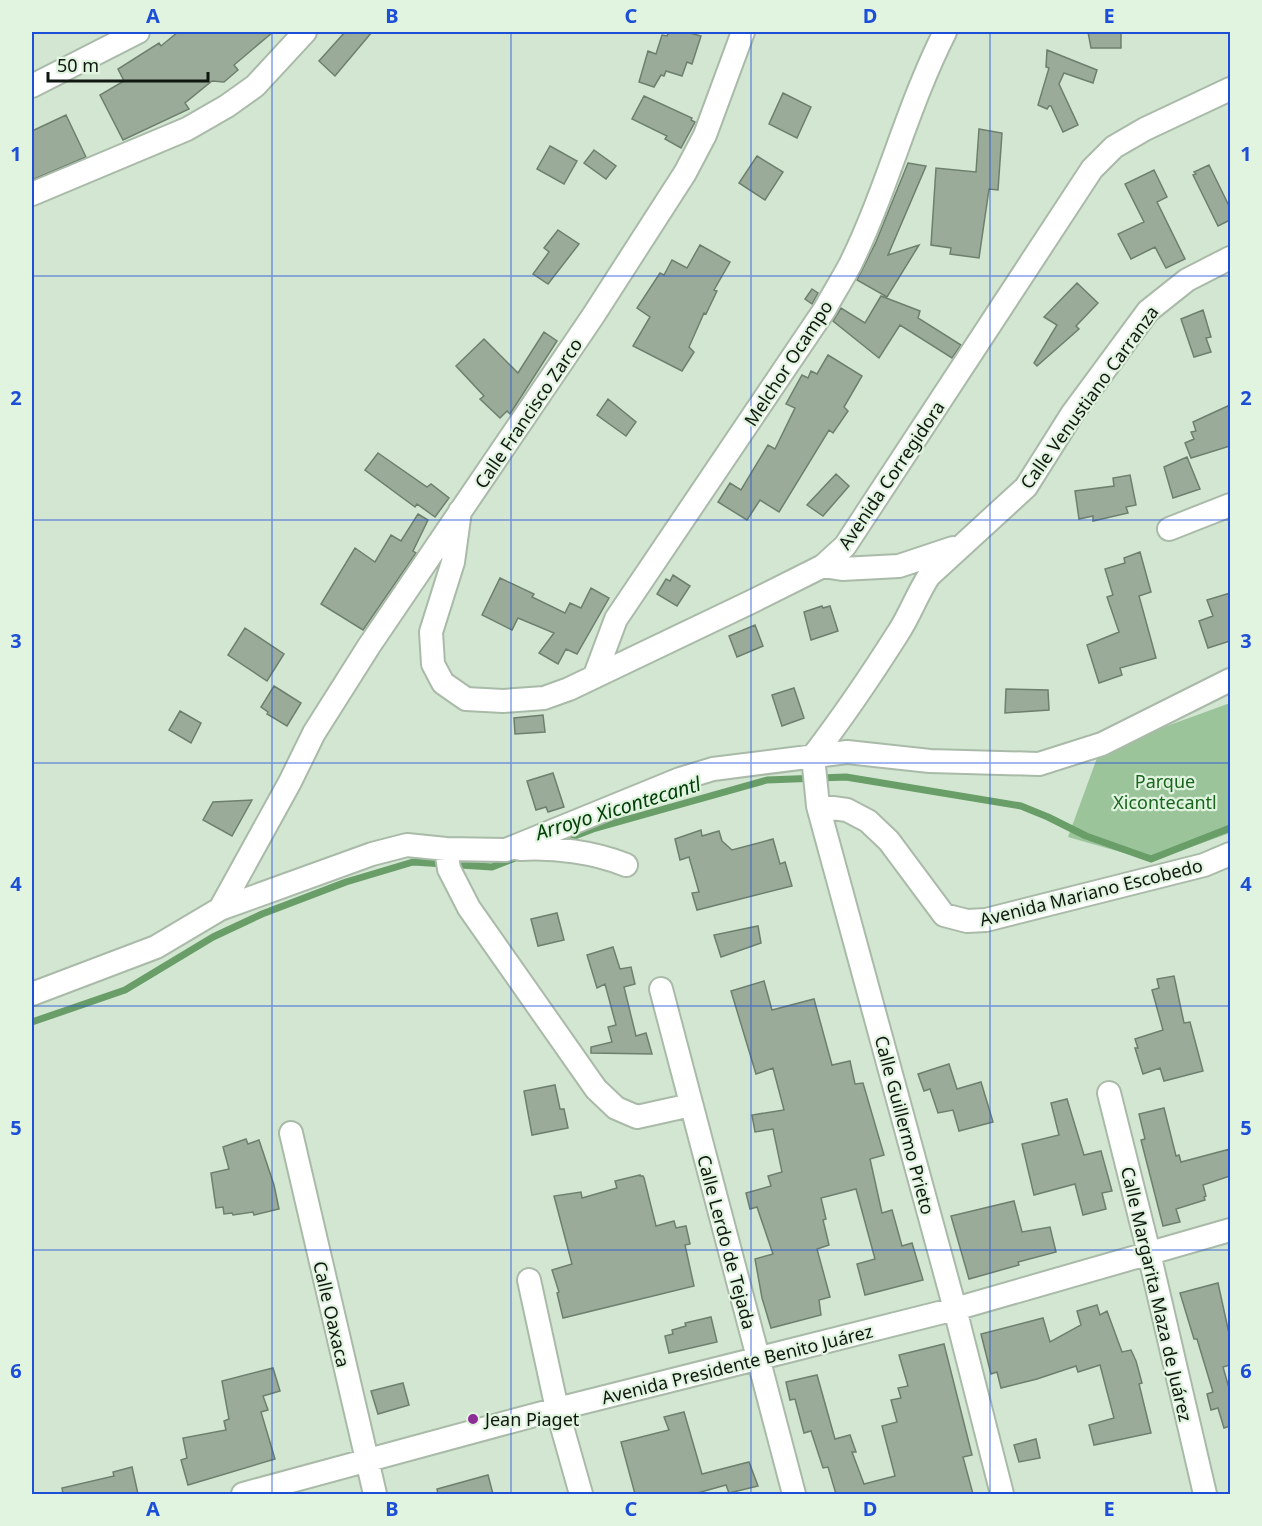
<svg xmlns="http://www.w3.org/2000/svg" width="1262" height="1526" font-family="'Noto Sans',sans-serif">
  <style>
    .green { fill: #9cc49b }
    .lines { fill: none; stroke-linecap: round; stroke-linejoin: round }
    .stream { stroke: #699e68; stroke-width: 7 }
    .building { fill: #9aac99; stroke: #6d7f6d; stroke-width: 1.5 }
    .minor-casing { stroke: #a9bba8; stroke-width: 26 }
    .minor { stroke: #fff; stroke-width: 22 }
    .grid { fill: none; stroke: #1d4ed8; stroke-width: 1.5; stroke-opacity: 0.55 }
    .poi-dot { fill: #8d2e97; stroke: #e0f4df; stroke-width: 2 }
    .labels { text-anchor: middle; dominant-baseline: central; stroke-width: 4.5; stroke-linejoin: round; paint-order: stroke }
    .street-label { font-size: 18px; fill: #101610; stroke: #e0f4df }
    .park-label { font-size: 18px; fill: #1a651e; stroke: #e0f4df }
    .poi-label { font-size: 18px; fill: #101610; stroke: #e0f4df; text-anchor: start }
    .water-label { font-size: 20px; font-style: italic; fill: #013e06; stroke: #e0f4df }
    .neatline { fill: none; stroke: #1d4ed8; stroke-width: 2 }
    .grid-label { font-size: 20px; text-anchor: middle; font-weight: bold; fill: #1d4ed8 }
  </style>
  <rect width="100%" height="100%" fill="#d3e6d2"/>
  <!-- green -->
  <path class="green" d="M1230,703V833L1152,861L1068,837L1097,758L1123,742Z"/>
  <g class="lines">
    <!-- stream -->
    <path class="stream" d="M559,842L593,829L767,780L846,777L1021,806L1048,817L1086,836L1151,859L1230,828
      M32,1022L125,990L213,937L262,914L346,882L413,862L492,867L515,858"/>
  </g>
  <!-- building -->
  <path class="building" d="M178,32H273L234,65L238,70L224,82L212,81L185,103L189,109L123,140L100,95L124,81L118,69L159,43L161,46Z
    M345,32H372L335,76L319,61Z
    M669,32H686L701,36L692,64L687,62L682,76L666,71L664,76L661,75L654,87L639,82L648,51L656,54L662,35L667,36Z
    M1088,32H1121V48H1091Z
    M1047,50L1097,70L1093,83L1064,73L1059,84L1078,125L1063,132L1051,106H1049L1047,109L1038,105L1049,68L1046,67Z
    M783,93L811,107L797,138L769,124Z
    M644,96L692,118L691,120L695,122L681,148L665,139L667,136L632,119Z
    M66,115L86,157L32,180V131Z
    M979,129L1002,133L998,190L989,189L979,258L950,254L951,248L931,245L936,168L976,172Z
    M550,146L577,161L564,184L537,169Z
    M594,150L616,166L606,179L584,163Z
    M757,156L783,172L765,200L739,183Z
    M908,163L926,166L888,255L919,245L887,297L857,280L876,242Z
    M1209,165L1230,208V220L1218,226L1193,175L1196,174L1194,172Z
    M1154,170L1167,197L1157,202L1185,259L1166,268L1155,247L1131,259L1118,234L1144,222L1125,184Z
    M558,230L579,244L548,284L533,274L549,252L544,248Z
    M700,245L730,262L714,290L717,291L706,314L704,313L689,347L694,352L682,371L633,346L650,317L637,308L660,273L664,275L672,260L687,268Z
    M1077,283L1098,303L1076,326L1079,329L1037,366L1034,363L1057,325L1044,317Z
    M812,289L818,293L812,304L805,299Z
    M881,296L920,311L918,318L961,345L952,358L900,325L879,358L833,321L841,308L865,323Z
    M1203,310L1211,337L1206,338L1211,352L1194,357L1181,319Z
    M544,332L557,341L510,414L507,411L500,418L480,399L484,396L456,366L484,339L518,373Z
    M828,355L862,376L844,407L848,411L833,433L829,430L779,512L760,500L747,520L718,502L730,483L741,490L768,445L775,449L795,408L786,404L802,375L808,378L811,371L817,374Z
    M608,399L636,422L626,436L597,415Z
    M1230,405V446L1191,458L1185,443L1194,439L1191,432L1196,431L1193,422Z
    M378,453L427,487L431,484L449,498L435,517L417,504L415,507L365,470Z
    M1187,457L1200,489L1173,498L1164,467Z
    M836,474L849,486L823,516L807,505Z
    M1130,475L1136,505L1126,507L1128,513L1093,521V516L1079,519L1075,491L1114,486L1113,478Z
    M418,514L428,520L413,551L416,553L363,630L321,604L355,548L375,562L391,535L401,541Z
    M1140,552L1151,592L1139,596L1156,658L1120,668L1122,675L1099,683L1087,645L1119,632L1107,597L1113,595L1105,569L1125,563L1124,558Z
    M673,575L690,586L677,606L657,594L666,579L670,581Z
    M500,578L534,594L532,597L565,613L570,603L581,608L591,588L609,598L577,654L566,649L558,664L539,653L554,633L518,618L512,630L482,615Z
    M1230,593V641L1208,648L1199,621L1213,616L1207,600Z
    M822,606L823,608L830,606L838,631L811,640L804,612Z
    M755,625L763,646L737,657L729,636Z
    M245,628L284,654L267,681L228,655Z
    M274,686L301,703L287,726L267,714L268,712L261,707Z
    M794,688L804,718L782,726L772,695Z
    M1006,689L1048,690L1049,710L1005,713Z
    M180,711L201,723L191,743L169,730Z
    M543,715L545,732L515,734L514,718Z
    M553,773L564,807L548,812L546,807L536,810L527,781Z
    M252,800L232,836L203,820L213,802Z
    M701,830L702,836L719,831L722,841L732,850L773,839L780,864L785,862L792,886L697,910L692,893L699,892L689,857L680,860L675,839Z
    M557,913L564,940L538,946L531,919Z
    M758,926L761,943L721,957L714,935Z
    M613,947L620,969L631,967L635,984L624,987L636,1036L646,1033L652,1054L591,1053V1047L612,1042L608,1027L616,1025L605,984L597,988L587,955Z
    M1174,976L1184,1023L1190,1022L1203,1071L1164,1081L1160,1068L1143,1074L1135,1048H1138L1135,1039L1163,1030L1152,990L1159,988L1157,979Z
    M764,981L772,1010L814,999L832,1065L850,1061L855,1084L863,1083L884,1155L870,1159L882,1213L892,1210L902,1246L912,1243L923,1280L865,1295L857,1264L875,1259L856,1189L821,1198L826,1219L823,1220L829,1245L817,1249L830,1297L819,1300L821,1315L771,1328L762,1298L755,1259L773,1254L757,1207L750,1209L746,1193L771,1186L768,1176L782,1172L773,1129L755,1132L752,1115L784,1110L773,1068L756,1074L731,991Z
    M949,1064L957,1089L981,1082L993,1122L959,1131L953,1110L938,1113L930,1089L924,1091L918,1074Z
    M555,1085L560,1109H564L568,1128L532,1135L524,1091Z
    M1067,1099L1084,1155L1101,1151L1112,1191L1102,1193L1106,1209L1083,1215L1075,1184L1034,1195L1022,1144L1059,1135L1051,1103Z
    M1164,1108L1176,1156L1179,1155L1181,1162L1230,1149V1176L1203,1185L1206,1196L1204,1197L1205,1200L1176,1209L1180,1222L1163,1226L1141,1140L1145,1139L1139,1114Z
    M246,1139L248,1144L259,1140L274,1185L279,1209L254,1215L253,1212L233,1215L232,1213L224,1214L223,1207L216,1208L211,1173L229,1169L223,1147Z
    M640,1175V1176H643L644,1178L656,1226L674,1221L676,1228L686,1226L690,1244L685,1245L694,1286L563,1318L557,1293L559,1292L552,1270L572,1264L554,1196L581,1192L582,1198L617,1188L615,1181Z
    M1014,1201L1022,1232L1050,1227L1056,1252L1018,1262L1019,1265L969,1279L951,1216Z
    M1218,1283L1230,1338V1365L1223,1367L1229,1388H1230V1426L1224,1428L1218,1408L1211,1410L1207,1394L1213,1392L1197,1339H1194L1180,1293Z
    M1097,1305L1100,1315L1107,1311L1122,1352L1131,1350L1136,1361L1142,1383L1139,1384L1151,1433L1094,1445L1089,1425L1114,1418L1100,1365L1078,1372L1076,1366L1037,1379L1001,1388L997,1372L991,1374L981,1334L1043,1318L1050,1342L1081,1325L1077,1311Z
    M711,1317L717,1342L669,1353L665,1336L673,1334L672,1330L686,1326L685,1323Z
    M944,1344L972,1455L963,1457L973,1494H836L828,1467L823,1468L811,1431L804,1433L795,1399L790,1400L786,1382L817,1375L835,1439L850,1435L856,1452H852L864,1484L895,1476L882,1426L897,1422L891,1400L901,1398L898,1388L908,1386L899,1355Z
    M273,1368L280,1391L263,1396L268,1410L261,1412L275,1459L188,1485L181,1460L187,1458L183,1438L226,1430L224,1421L229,1419L222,1381Z
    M403,1383L409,1405L378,1414L371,1391Z
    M684,1412L702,1474L749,1462L758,1486L729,1493L726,1485L694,1494H635L621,1442L669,1430L664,1417Z
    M1036,1439L1040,1458L1019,1462L1014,1445Z
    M132,1467L138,1494H63L62,1488L114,1476L113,1472Z
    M488,1475L493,1494H438L437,1489Z"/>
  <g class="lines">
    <defs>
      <path id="minor" d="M32,86L138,32
        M32,194L187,129L227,106L255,86L305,32
        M460,511L453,562L431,632L433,664L443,683L466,699L503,701L544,698L569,689L753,601L823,566L845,546L1092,169L1114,147L1145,129L1230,89
        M1169,529L1230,505
        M823,566L842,569L899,566L953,548
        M595,675L616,619L825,309C833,294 842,280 850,265C887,190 907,107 945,32
        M818,806L847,810L868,821L889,841L944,915L967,921L986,920L1204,865L1230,854
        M446,849L449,869L469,908L596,1089L616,1108L637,1117L691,1105
        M520,849C554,847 594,852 626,865
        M220,909L372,854L407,845L446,849L506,850L680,779L713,769L847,752L930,761L1039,764L1102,744L1230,680
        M661,989L794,1494
        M32,994L156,947L220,909L290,782L314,733L369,646L593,316L685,173L705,135L743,32
        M1109,1093L1149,1253L1205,1494
        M291,1133L375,1494
        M529,1280L557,1409L581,1494
        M243,1494L557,1409L955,1309L1230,1230
        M1002,1494L955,1309L818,806L813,756C843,717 872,674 898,633C910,615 917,594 929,576L1026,487L1072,414L1148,311L1187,280L1230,258"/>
    </defs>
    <!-- minor casing -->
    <use href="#minor" class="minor-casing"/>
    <!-- minor -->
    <use href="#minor" class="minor"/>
  </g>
  <!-- grid -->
  <path class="grid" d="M272,32V1494M511,32V1494M751,32V1494M990,32V1494M32,276H1230M32,520H1230M32,763H1230M32,1006H1230M32,1250H1230"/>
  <!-- markers -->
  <circle class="poi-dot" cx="473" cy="1419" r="6"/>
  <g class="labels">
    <!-- street labels -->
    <g class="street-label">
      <text transform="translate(788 363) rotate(-57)">Melchor Ocampo</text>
      <text transform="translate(1089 397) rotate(-54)">Calle Venustiano Carranza</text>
      <text transform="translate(528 413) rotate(-56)">Calle Francisco Zarco</text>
      <text transform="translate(891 475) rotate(-56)">Avenida Corregidora</text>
      <text transform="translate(1091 892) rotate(-14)">Avenida Mariano Escobedo</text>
      <text transform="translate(905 1125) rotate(75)">Calle Guillermo Prieto</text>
      <text transform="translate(727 1242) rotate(75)">Calle Lerdo de Tejada</text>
      <text transform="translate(1157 1294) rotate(77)">Calle Margarita Maza de Juárez</text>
      <text transform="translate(332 1314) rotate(77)">Calle Oaxaca</text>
      <text transform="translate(737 1364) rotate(-14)">Avenida Presidente Benito Juárez</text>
    </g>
    <!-- park labels -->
    <g class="park-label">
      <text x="1165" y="781">Parque<tspan x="1165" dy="21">Xicontecantl</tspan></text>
    </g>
    <!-- poi labels -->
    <g class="poi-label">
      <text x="485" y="1419">Jean Piaget</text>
    </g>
    <!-- water labels -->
    <g class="water-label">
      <text transform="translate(618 808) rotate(-17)">Arroyo Xicontecantl</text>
    </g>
  </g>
  <!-- border -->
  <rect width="1262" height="1526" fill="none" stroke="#e0f4df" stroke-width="66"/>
  <!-- scale -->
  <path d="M48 72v9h160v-9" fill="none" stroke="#101610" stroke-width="3"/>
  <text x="57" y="72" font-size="18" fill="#101610" stroke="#e0f4df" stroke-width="4.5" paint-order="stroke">50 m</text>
  <rect x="33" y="33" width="1196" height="1460" class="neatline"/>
  <g class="grid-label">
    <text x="153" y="23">A</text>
    <text x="392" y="23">B</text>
    <text x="631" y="23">C</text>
    <text x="870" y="23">D</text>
    <text x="1109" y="23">E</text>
    <text x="16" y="161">1</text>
    <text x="1246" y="161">1</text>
    <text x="16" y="405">2</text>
    <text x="1246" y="405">2</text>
    <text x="16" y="648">3</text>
    <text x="1246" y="648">3</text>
    <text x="16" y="891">4</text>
    <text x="1246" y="891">4</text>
    <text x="16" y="1135">5</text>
    <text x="1246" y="1135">5</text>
    <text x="16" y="1378">6</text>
    <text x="1246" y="1378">6</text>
    <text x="153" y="1516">A</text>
    <text x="392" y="1516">B</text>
    <text x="631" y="1516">C</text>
    <text x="870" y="1516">D</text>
    <text x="1109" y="1516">E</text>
  </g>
</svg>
